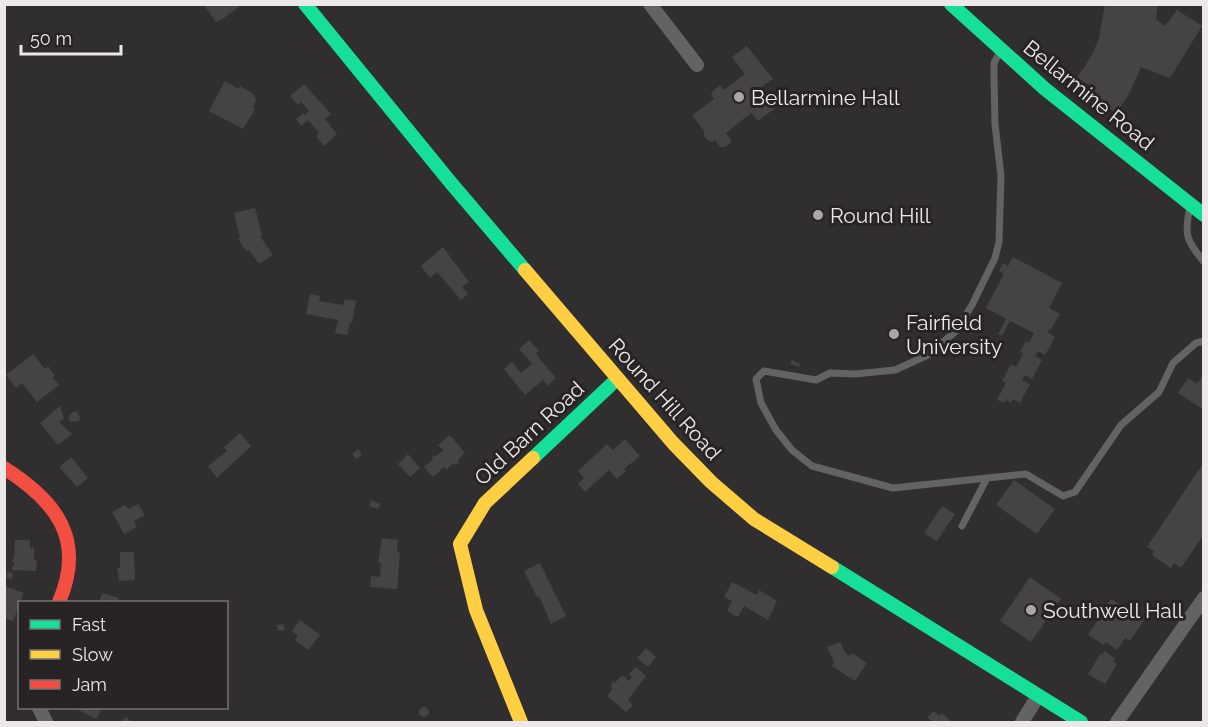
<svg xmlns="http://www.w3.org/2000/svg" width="1208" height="727" font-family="Raleway,sans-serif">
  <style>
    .building { fill: #454344 }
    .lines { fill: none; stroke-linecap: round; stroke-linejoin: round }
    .lane { stroke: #646363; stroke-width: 7 }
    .street { stroke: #646363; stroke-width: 14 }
    .fast { stroke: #16e098; stroke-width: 14 }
    .slow { stroke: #ffcf43; stroke-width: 14 }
    .jam { stroke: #f24e42; stroke-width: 14 }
    .poi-dot { fill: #aba7a9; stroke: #282325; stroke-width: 2 }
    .labels { text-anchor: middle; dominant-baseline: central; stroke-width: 6; stroke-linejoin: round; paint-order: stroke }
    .street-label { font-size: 21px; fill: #ece8ea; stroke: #282325 }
    .poi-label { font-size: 21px; fill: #ece8ea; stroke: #282325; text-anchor: start }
  </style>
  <rect width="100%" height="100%" fill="#312e2f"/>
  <!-- building -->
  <path class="building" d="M203,4H243L221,20L216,22Z
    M1105,4H1158L1156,19L1165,26L1177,10L1202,26L1170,78L1141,67L1128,96L1116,113L1086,94L1091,86L1077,78L1092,55L1099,38Z
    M747,46L773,79L759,89L774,109L758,121L751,113L726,133L731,139V143L725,147H720L715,140L712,142L707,140L704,136V131L692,115L714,99L711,95L713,91L720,85L724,90L745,74L732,57Z
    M225,81L239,89L240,86L254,94L256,101L253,107L255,110L243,129L209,111Z
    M304,84L331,114L325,119L337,134L324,146L316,136L319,133L308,120L301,126L296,119L303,113L305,115L309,111L301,102L298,105L290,96Z
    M255,208L262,235L260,236L273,255L259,264L249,250L246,251L238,239L240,238L234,213Z
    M443,247L469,282L462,287L468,294L461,300L437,272L430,278L421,266Z
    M1013,257L1062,283L1049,308L1060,314L1051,329H1050L1047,332L1055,337L1045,355L1038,351L1035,356L1042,360L1032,379L1025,375L1022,380L1030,384L1020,403L1013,399L1011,403L1006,400L1005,403L997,400L1006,383L1002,381L1011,364L1016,367L1023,354L1020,352L1026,341L1029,343L1034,333L1010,321L1002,336L998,334L1006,319L986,308L1004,274L999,271L1003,263L1008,266Z
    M310,294L320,296L319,301L343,305L345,299L356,301L352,323L350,322L347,335L335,333L338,320L306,314Z
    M529,340L539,351L536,353L539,358L556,378L547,386L543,380L525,395L504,369L512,362L521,373L532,364L519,349Z
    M33,354L45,369L48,366L55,376L53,378L59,385L37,402L22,383L16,388L6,375Z
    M792,360L800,364L799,367L790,364Z
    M1202,376L1204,377V410L1178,393L1188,378L1197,384Z
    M60,406L64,418L59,422L72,434L58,445L40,423Z
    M72,412H77L80,417L79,421L71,422L68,418Z
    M240,433L251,446L217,478L208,466L227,451L224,447Z
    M450,435L465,453L458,460L459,462L456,465L454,463L446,470L444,467L433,477L424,467L433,459L432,457L435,455L436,456L443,450L438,445Z
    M625,439L640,456L624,469L626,471L617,479L609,470L585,492L578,484L584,478L578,471L607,444L613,450Z
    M358,449L362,454L357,459L352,454Z
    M408,454L420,468L410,477L398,464Z
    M71,457L88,478L77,487L59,467Z
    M1204,462V534L1181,568L1174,563L1171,568L1152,555L1154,551L1147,547Z
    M1014,480L1055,509L1037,534L996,505Z
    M371,500L380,504L378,509L369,506Z
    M138,504L145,515L134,521L137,527L124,534L112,512L125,505L128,509Z
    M942,506L955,514L937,541L924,533Z
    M382,538L398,540L397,552L400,553L397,589L370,587L371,576L380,577L381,563L378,562Z
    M15,540H30V548H34V560H37L36,571L12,570V566L14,567V562H12V559H14Z
    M120,552H134L135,580L119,581L117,568H120Z
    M540,563L566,616L551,624L539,596L537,597L524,571Z
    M8,572L13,573L12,579L6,577Z
    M1030,577L1061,599L1031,642L1000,621Z
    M732,582L757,595L759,590L777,601L768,620L744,606L738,617L727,611L732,601L724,597Z
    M4,586L24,593L13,621L4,618Z
    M102,593L119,598L118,602H99Z
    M1111,599L1144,620L1130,641L1125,638L1117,650L1106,642L1104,645L1088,635Z
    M300,620L320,635L308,650L295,640L298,636L292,631Z
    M283,624L285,630L278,631L277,625Z
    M840,642L846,654L850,656L852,653L867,663L855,681L832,666L834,662L827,647Z
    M646,648L656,657L648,667L637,658Z
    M1104,651L1115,658L1113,661L1117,664L1105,684L1088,674L1100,654L1102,655Z
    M636,667L646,676L628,700L633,705L626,712L607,696L612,690L611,685L613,681L615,683L622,675L629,681L632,677L629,674Z
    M419 712a5 5 0 1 1 10 0a5 5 0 1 1-10 0Z
    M75,708H102L96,719Z
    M934,711L939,716L942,713L952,722H930L931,721L927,717Z
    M126,717L132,722H120Z"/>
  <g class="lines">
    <!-- lane -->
    <path class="lane" d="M1000,52L994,63V78L995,124L1001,176L999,242L995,258L972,305L956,331L928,355L895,370L855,374L830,373L816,380L764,371L756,379L761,403L776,430L792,450L812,466L893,488L1026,474L1063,496L1075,492L1121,425L1159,392L1173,363L1196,343L1204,341
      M1190,207C1184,235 1186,240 1204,262
      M962,526L987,478"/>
    <!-- street -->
    <path class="street" d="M650,4L697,65
      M39,708L46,722
      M1022,722L1038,696
      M1117,722L1204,598"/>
    <!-- fast -->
    <path class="fast" d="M305,4L451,183L525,270
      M951,4L1045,89L1204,215
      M533,458L617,379
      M832,567L1081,722"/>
    <!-- slow -->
    <path class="slow" d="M525,270L673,443L711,482L754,519L832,567
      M521,722L476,610L460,544L485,503L533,458"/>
    <!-- jam -->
    <path class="jam" d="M4,468C56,501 86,539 59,602"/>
  </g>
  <!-- markers -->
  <g class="poi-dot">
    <circle cx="739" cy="97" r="6"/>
    <circle cx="818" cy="215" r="6"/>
    <circle cx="894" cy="334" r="6"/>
    <circle cx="1031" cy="610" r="6"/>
  </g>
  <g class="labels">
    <!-- street labels -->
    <g class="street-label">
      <text transform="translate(1089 95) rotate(39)">Bellarmine Road</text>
      <text transform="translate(665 399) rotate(48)">Round Hill Road</text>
      <text transform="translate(529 433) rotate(-43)">Old Barn Road</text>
    </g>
    <!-- poi labels -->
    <g class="poi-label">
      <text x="751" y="97">Bellarmine Hall</text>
      <text x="830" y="215">Round Hill</text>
      <text x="906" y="322">Fairfield<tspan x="906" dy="24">University</tspan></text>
      <text x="1043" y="610">Southwell Hall</text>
    </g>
  </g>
  <!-- border -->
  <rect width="1208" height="727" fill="none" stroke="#ece8ea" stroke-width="12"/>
  <!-- legend -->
  <rect x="18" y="601" width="210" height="108" fill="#282325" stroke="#767274" stroke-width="1.5"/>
  <rect x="30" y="620" width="30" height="9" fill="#16e098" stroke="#767274" stroke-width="1.5"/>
  <text x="72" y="631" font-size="18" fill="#ece8ea">Fast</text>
  <rect x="30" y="650" width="30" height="9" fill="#ffcf43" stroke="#767274" stroke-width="1.5"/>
  <text x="72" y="661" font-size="18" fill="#ece8ea">Slow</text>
  <rect x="30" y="680" width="30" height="9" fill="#f24e42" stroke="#767274" stroke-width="1.5"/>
  <text x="72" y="691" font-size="18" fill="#ece8ea">Jam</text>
  <!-- scale -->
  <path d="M21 45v9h100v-9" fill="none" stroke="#ece8ea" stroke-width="3"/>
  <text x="30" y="45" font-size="18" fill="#ece8ea" stroke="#282325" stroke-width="4.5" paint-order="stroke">50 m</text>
</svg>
